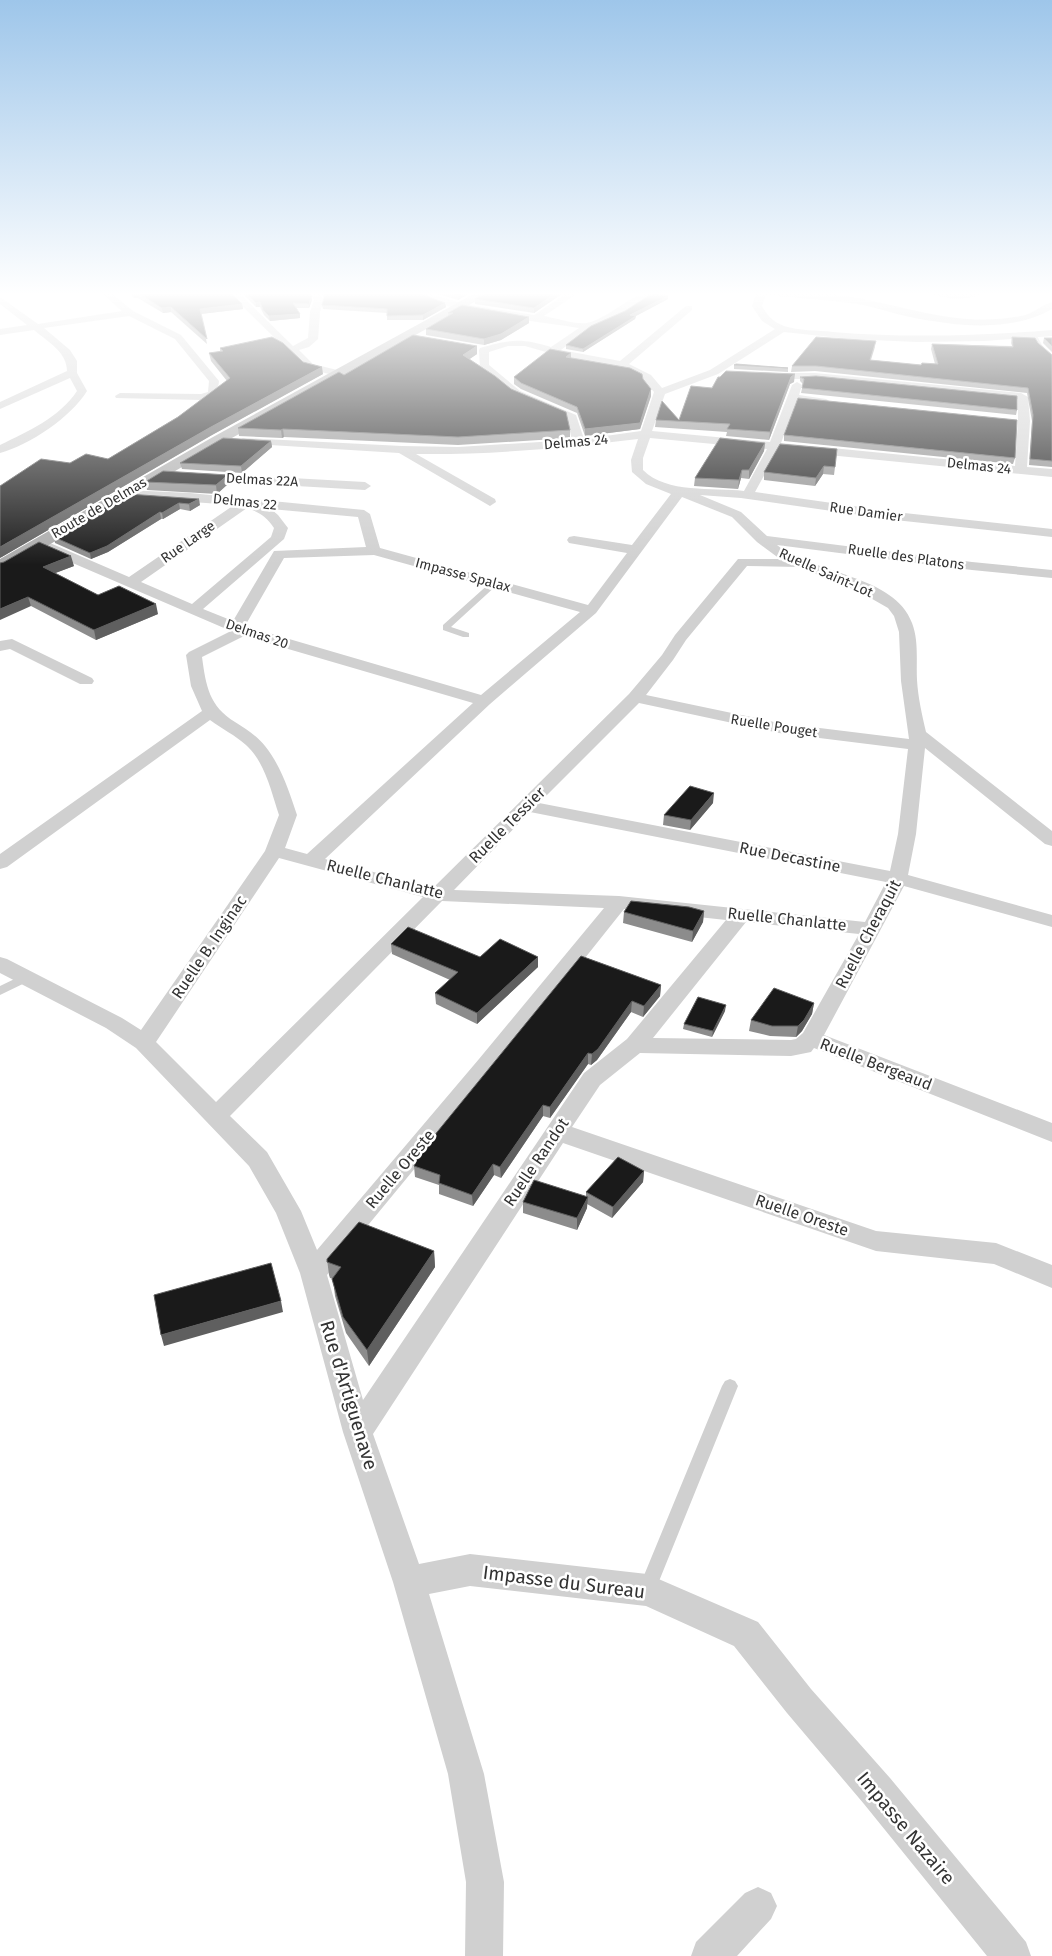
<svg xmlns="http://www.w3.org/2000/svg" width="1052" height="1956" font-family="'Fira Sans',sans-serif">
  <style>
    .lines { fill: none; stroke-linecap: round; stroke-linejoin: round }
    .lane { fill: #d0d0d0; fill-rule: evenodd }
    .street { fill: #d0d0d0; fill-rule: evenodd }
    .primary { fill: #ababab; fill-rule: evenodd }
    .wall { fill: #8c8c8c }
    .shaded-wall { fill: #5f5f5f }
    .building { fill: #1a1a1a; stroke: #5f5f5f }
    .labels { text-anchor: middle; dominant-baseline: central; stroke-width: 5; stroke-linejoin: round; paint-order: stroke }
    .far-street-label { font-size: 14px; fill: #333; stroke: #fff }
    .street-label { font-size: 16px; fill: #333; stroke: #fff }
    .near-street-label { font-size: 19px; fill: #333; stroke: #fff }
  </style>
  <rect width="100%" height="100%" fill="#fff"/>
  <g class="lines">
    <!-- lane -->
    <path class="lane" d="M1032,334H1036L1042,345L1052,355V360L1038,347Z
      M491,582L498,584L451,627L469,633V637H463L443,630V625Z
      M27,973L33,977L31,980L0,995V986Z
      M730,1379L735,1381L738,1386L653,1596L647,1598L641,1596L638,1590L722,1386L725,1381Z"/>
    <!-- street -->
    <path class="street" d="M99,291H109L133,311L181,335L219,381L217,396L201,400L116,398L115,396L120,393L201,394L208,392L209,381L175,339L129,316L44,328L70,350L77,361V373L87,391C71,417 30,445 0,453V445C28,431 59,418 77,391L70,378L0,409V402L67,371C67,352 48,342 34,330L0,335V329L27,325L0,304V297L38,324L122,311Z
      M227,291H237L293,346L308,338L310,312L314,300L309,291H318L324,300L320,312L318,339L309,347L299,350L313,364L341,371L342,373L341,375L337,376L305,368L286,352V349Z
      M412,291C429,291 444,299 461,303C485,308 509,311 534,315L570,291H581L544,316C555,318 577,325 587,323C612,317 632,291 658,291L624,313L590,328L561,350L620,361L686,306H692V310L629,364L651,375L662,388L710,370L775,329L762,321L752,306L757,291C788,291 821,292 852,297C909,307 961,328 1021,316C1033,314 1041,305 1052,302V309C1011,333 955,326 910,317C890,313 870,305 850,303C822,299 793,298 766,295L762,306C767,315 773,322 784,326C798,331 818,330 833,332C906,338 979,336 1052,330V336L984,341L917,342L850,339L784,332L718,374L665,394L652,431L770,442L792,385L797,382L802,385L799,395L826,399L831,402L826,405L796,402L781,443L1015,466L1018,421V399L815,379H766L761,376L766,373H815L1021,393L1028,397L1030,421L1027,467L1052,469V477L778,450L755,492L895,512L1052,529V537L895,520L741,498L700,495L741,512L767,536L972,562L1052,570V578L972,570L777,545C813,574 895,575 912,623C919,641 916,661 917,680C918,697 922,715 926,732L1052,831V846L1045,844L925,748L916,834L908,875L1052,915V927L904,886L824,1035L1052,1123V1142L814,1048L811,1052L791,1056L640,1053L600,1085L572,1127L876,1231L996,1243L1052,1265V1288L994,1264L876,1251L563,1143L373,1434L419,1564L470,1554L647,1574L758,1622L811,1689L890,1778L1026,1942L1031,1956H987L864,1804L787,1713L734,1646L646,1606L470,1586L429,1594L484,1774L504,1882L503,1956H465L466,1882L448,1774L393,1582L343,1432L300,1273L276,1213L249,1166L136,1048L106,1028L0,973V957L7,959L122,1018L141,1030L265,851L279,815C271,791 265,762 246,745C235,735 222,729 210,720L7,867L0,869V854L202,711L191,686L186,655L189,652L231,631L40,549L38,546L40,543H50L129,577L234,505L122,497L120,494L122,491L126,490L190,493L364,510L370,514L380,548L588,605L627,553L569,543L567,540L569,537L574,536L632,545L671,494L646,484L632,472L631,460L638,439C564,448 490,455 416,454L495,499L496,502L490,506L399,453L239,443L237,441L243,438L402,446L458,447L572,440L567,419L512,395L480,368L479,350L480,348C511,339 521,338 551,347L579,328C542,322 438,312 412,291ZM508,346H525L553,354L619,367L643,379L654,392L641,431L584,439L576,415L520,391L489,365V352ZM650,438L767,449L744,491C712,487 667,494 643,470V458ZM682,497L732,517L757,542L780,559H738L675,635L662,655L629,694L433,888L325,859L490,704L596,613ZM247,508C259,512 267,517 274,528L271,537L192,604L141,582ZM271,509L358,517L366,547L274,551L233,621L203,609L284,539L288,528L278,515ZM374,555L580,612L481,695L245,626L284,558ZM747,566L799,567L860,592L888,608L894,616L899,632L901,681L909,739L779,723L646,695L673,660L686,640ZM244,636L473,703L307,854L285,848L297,815C289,791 281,766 265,746C257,736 246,729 235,722C209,706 206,686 202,657ZM639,703L779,733L908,749L898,834L890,871L539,803ZM530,812L886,882L865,922L619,896L454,890ZM279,858L423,897L216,1102L156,1042ZM442,901L604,908L479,1059L317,1250L301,1211L267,1152L230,1116ZM624,909L726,920L627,1039L584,1073L363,1400L327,1275L495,1071ZM746,922L859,934L803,1033L796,1039L791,1040L653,1038Z
      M927,291H987C973,302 941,300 927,291Z
      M199,473L365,482L371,486L365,490L195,480L193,477Z
      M12,639L92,678L94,681L92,684H80L10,649L0,651V641Z
      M758,1887L771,1893L777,1906L771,1919L737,1956H691L696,1942L745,1893Z"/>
    <!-- primary -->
    <path class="primary" d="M479,291H494L223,443L6,570L0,571V559L213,437Z"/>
  </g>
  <!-- wall -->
  <path class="wall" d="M127,291H229L242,304L243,309L201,314L207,344L171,312L163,313L138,298H134Z
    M240,291H309L312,300L309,308H296L300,318L270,321L264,315L260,307H256Z
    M321,291H417L424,295L445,303L446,307L423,320H387V313L323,309L322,305L324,297Z
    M428,291H474L458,300Z
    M489,291H566L534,313L475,304V299Z
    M668,296V299L636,316L635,319L583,352L566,349V345Z
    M462,305L529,323L501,340L484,345L426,335V329L448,316V313Z
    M1012,337L1038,343L1052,355V467L1029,465L1032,421L1027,393L815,371L791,372L792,366L875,347L871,360L921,365L935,364L931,349L932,344L1012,346L1011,343Z
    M1044,338H1052V352L1043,343Z
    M477,346V354L469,359L570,430V438L458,445L284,437L282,438L239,436L238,428L344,375Z
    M220,348L303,362L323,374L212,435L0,558L70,463L108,459L178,417L227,381L211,361L209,353L220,352Z
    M571,353V358L643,379L651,389V396L640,429L585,436L577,413L521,389L514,384V377Z
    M734,365L788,368V372L734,369Z
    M800,377L1017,410L1016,415L801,393L803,384L800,381Z
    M794,382L790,384L769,440L726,436L727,432L655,427L656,420H679L712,388Z
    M784,435L1015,458L1013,464L784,441Z
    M271,441L272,447L242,473L182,469L180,463Z
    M765,443L764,451L749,479L741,478L738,489L694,486L695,478Z
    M780,444L835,467L834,475L823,474L815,486L764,480V472Z
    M228,475L229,483L217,494L147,490L145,482Z
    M128,494L200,505L190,511L180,509L163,519H161L108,552L91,559L55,543L54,537Z
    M0,563L74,566L55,573L98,595L158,614L96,640L31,606Z
    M713,803L690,830L663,825L664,815Z
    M704,911L703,922L692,942L623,923L624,912Z
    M391,944L480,957L538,967L477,1024L436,1004L435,993L450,980L392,954Z
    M581,956L661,985L660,996L643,1017L631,1012L597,1060L591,1065L588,1064L550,1118L543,1116L501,1178L494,1175L473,1206L439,1194V1185L415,1177L414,1166Z
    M814,1003L812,1014L802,1031L796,1037L770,1036L749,1031L751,1020Z
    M725,1011L712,1037L683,1029L684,1024Z
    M644,1171L643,1182L612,1218L587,1204V1208L577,1230L523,1213V1202L586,1197V1192Z
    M434,1251L435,1267L369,1366L346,1333L335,1296L333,1279L330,1278L329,1275L327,1259Z"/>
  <!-- shaded-wall -->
  <path class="shaded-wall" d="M466,291H474L458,300V296Z
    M559,291H566L534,313V308Z
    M138,293V298H134V294Z
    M312,296V300L309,308V304Z
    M668,296V299L630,319V315Z
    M260,302V307H256V303Z
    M445,303L446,307L423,320V315Z
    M242,304L243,309L200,314V309Z
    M171,307V312L163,313L162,308Z
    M300,314V318L270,321L269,316Z
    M636,316L635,319L583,352V349Z
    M529,317V323L501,340L484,345V339Z
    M477,346V354L464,363L463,355Z
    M571,353V359L566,357Z
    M322,367L323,374L212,435L0,558V547L211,427Z
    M795,374L794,382L790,384L769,440L770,432L791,377Z
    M651,389V396L640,429L585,436V429Z
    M283,429L284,437L282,438L281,430Z
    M271,441L272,447L242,473L241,466Z
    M765,443L764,451L749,479V470Z
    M824,466L823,474L815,486L816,478Z
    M742,470L741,478L738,489L739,480Z
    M228,475L229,483L217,494L216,485Z
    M199,499L200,505L190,511L189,504Z
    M179,503L180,509L163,519L162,513Z
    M160,512L161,519L108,552L91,559L90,553Z
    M71,556L74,566L45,577L43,567Z
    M28,597L31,606L0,620V609Z
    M156,604L158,614L96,640L94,630Z
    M714,793L713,803L690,830L691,820Z
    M704,911L703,922L692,942L693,931Z
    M538,957V967L477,1024V1013Z
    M661,985L660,996L643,1017L644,1006Z
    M632,1001L631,1012L597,1060L591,1065L592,1054Z
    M814,1003L812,1014L802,1031L796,1037L798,1026Z
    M726,1005L725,1011L712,1037L713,1031Z
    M588,1053V1064L550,1118V1107Z
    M543,1105V1116L501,1178L500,1167Z
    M493,1164L494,1175L473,1206L472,1195Z
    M644,1171L643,1182L612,1218L613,1207Z
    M588,1197L587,1208L577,1230V1218Z
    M434,1251L435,1267L369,1366L367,1350Z
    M281,1301L283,1312L164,1346L161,1335Z"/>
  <!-- building -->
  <path class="building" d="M131,291H229L242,304L200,309L207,339L171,307L162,308L138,293L134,294Z
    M244,291H309L312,296L309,304L293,303L300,314L269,316L263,310L260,302L256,303Z
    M323,291H417L424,295L445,303L423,315L387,316V309L322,305L325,294Z
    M444,291H466L458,296Z
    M489,291H559L534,308L475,299Z
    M653,293L668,296L630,315L636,316L583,349L566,345L591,326L625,311Z
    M462,305L529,317L501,334L484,339L426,329L453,313H448Z
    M413,335L477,346L463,355L495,376L511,389L566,412L570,430L458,437L283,429L281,430L238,428L339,372L344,375Z
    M272,337L283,343L303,362L322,367L211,427L0,547V486L41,459L70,463L86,454L108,459L178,417L230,378L209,353L223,351L220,348Z
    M816,337L876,341L870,360L921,365L922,363L938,364L932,344L1013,347L1012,337L1035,338L1038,343L1052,355V461L1030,459L1033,415L1028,388L816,366H792Z
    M1044,338H1052V346Z
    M550,349L571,353L566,357L630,368L642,374L643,379L651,389L640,423L585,429L577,407L521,383L514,377Z
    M736,364L788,368L734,365Z
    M726,371L795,374L791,377L770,432L727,429L730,424L656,420L662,401L679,420L691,386L712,388L718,377H720Z
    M816,376L1017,396V410L802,388L804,379L800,377Z
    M798,398L1017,420L1015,458L784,435Z
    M223,438L271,441L241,466L180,463Z
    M720,438L765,443L749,470H742L739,480L695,478Z
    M780,444L837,449L835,467L824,466L816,478L764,472Z
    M163,471L228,475L216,485L145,482Z
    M128,494L199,499L189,504L179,503L162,513L160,512L107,546L90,553L54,537Z
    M39,542L71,556L43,567L98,595L119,586L156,604L94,630L28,597L0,609V563L4,562Z
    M690,786L714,793L691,820L664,815Z
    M631,901L689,907L704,911L693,931L624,912Z
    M408,927L480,957L500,939L538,957L477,1013L435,993L458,972L391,944Z
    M581,956L661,985L644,1006L632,1001L598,1049L592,1054L588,1053L550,1107L543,1105L500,1167L493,1164L472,1195L439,1183L440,1175L414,1166L420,1153Z
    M774,988L814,1003L804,1020L798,1026H772L751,1020Z
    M698,997L726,1005L713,1031L684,1024Z
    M618,1157L644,1171L613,1207L586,1192Z
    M534,1180L588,1197L577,1218L523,1202Z
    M359,1222L434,1251L367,1350L343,1317L332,1279L341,1267L327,1262V1259Z
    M271,1263L281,1301L161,1335L154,1295Z"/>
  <!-- sky -->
  <linearGradient id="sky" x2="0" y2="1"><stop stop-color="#9ec6ea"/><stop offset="0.52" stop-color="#fff"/><stop offset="1" stop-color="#fff" stop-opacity="0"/></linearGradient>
  <rect width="1052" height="565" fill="url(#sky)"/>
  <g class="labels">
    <!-- far-street labels -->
    <g class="far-street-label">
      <text transform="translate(576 442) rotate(-5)">Delmas 24</text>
      <text transform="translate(979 466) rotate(6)">Delmas 24</text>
      <text transform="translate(262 480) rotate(3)">Delmas 22A</text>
      <text transform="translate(245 502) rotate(6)">Delmas 22</text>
      <text transform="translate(99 508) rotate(-30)">Route de Delmas</text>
      <text transform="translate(866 512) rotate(8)">Rue Damier</text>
      <text transform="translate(188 542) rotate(-35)">Rue Large</text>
      <text transform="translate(906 557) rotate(8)">Ruelle des Platons</text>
      <text transform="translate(826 573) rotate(24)">Ruelle Saint-Lot</text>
      <text transform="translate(463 575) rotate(15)">Impasse Spalax</text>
      <text transform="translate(257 634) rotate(19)">Delmas 20</text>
      <text transform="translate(774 726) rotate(9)">Ruelle Pouget</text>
    </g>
    <!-- street labels -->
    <g class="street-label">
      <text transform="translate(507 825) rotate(-45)">Ruelle Tessier</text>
      <text transform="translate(790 857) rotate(11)">Rue Decastine</text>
      <text transform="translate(385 879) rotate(14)">Ruelle Chanlatte</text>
      <text transform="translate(787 919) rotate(6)">Ruelle Chanlatte</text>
      <text transform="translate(868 934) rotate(-62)">Ruelle Cheraquit</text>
      <text transform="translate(209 947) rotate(-56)">Ruelle B. Inginac</text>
      <text transform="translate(876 1064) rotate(21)">Ruelle Bergeaud</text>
      <text transform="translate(536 1162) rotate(-56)">Ruelle Randot</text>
      <text transform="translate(400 1169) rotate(-50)">Ruelle Oreste</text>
      <text transform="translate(802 1215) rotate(19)">Ruelle Oreste</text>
    </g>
    <!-- near-street labels -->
    <g class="near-street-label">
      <text transform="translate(349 1395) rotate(73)">Rue d'Artiguenave</text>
      <text transform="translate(564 1582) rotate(7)">Impasse du Sureau</text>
      <text transform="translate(906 1828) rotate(50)">Impasse Nazaire</text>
    </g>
  </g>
</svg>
